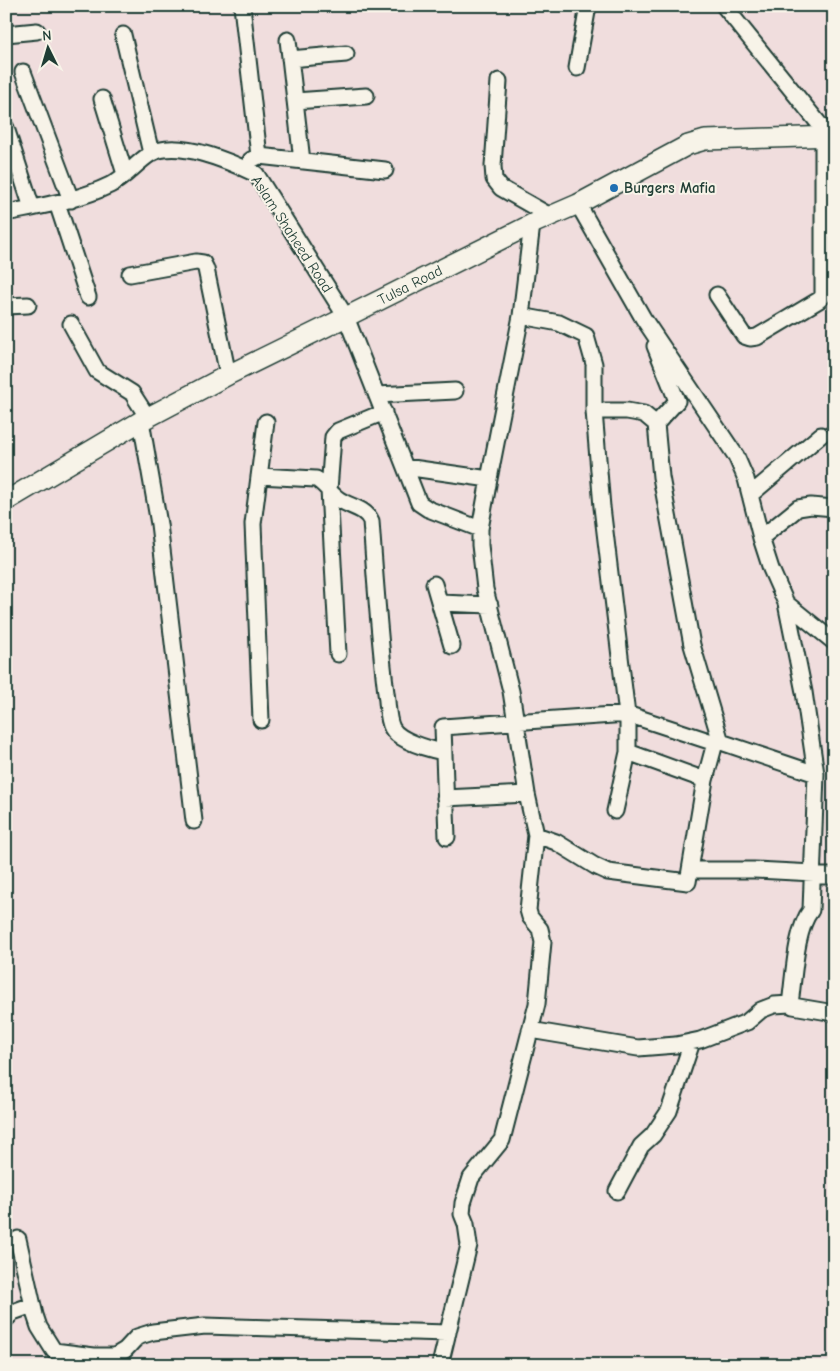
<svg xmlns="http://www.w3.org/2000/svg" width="840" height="1371" font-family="'Comic Neue',sans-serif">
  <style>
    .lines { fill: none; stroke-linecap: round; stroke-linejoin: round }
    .minor-casing { stroke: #1f3d34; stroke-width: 19 }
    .major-casing { stroke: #1f3d34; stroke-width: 22 }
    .minor { stroke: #f7f3e8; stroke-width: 15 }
    .major { stroke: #f7f3e8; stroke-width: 19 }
    .poi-dot { fill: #1f6fb2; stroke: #f7f3e8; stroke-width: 2 }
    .labels { text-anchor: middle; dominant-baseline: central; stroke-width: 4; stroke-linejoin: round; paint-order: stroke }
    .poi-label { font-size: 15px; font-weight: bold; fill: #1f3d34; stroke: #f7f3e8; text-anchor: start }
    .street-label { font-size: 15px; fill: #1f3d34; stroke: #f7f3e8 }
  </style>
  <rect width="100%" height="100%" fill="#f0dddd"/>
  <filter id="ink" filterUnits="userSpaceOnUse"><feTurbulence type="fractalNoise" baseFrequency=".02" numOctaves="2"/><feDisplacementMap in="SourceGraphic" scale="10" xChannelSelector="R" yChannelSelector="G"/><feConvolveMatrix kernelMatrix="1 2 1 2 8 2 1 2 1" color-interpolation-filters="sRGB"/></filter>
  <g filter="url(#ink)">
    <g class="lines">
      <defs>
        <path id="minor" d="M242,6L259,156
          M724,6L833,141
          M6,34L37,31
          M123,35L151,153
          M288,40L302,161
          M290,59L346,54
          M577,68L588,6
          M23,72L71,200
          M499,81L493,166L494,179L501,188L550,216
          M102,99L125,174
          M295,101L366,96
          M6,128L32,208
          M251,160L259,156L385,170
          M57,203L88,297
          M578,204L643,318L736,456L746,479L761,538L771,569L786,603L834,642
          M6,213C41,206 77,201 110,185C125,178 136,163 150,154C176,138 231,162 256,174L346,317L419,503L428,509L480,529
          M130,274L196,262L203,263L206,269L228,375
          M717,295L744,336L750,338L757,337L819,300L823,296V136
          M6,306L28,305
          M521,316L559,323L586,336L594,364V411L602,507L628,723V752L615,811
          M71,324L97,371L132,393L148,418
          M655,346L677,401L656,424
          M377,395L455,391
          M594,411H627L644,414L656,424L661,477L692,645L721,742
          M141,421L159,524L194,821
          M405,467L489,479
          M259,476L316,479C324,483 329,492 337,498C348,507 365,507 371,521C375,578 379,636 386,693C388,704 387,718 392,728C399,741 429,749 443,752
          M750,495L821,435
          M761,538L798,508L811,506L834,508
          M434,584L452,646
          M440,603L490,605
          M786,603L804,692L816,774L811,910C795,930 794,978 790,1004
          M338,654L329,490L333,437L338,431L384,412
          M261,720L253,524L266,422
          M628,752L705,780
          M445,798L527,794
          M536,835L556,842L595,866L608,872L688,882L705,780L715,743
          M447,837L443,727L627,714L715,743L721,742L816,774
          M691,870H754L814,873
          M814,876H834
          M530,1030L638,1048L676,1045L700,1040L747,1022L761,1010L774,1005L790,1004L793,1006L834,1013
          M617,1191L641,1146L653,1135L669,1111L692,1042
          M18,1239L35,1315L39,1327L54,1351L94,1356H115L125,1350L137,1337L153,1332L205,1326L448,1333
          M6,1319L13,1312L32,1305
          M440,1365L469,1245L466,1224L462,1214L463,1203L471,1178L502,1140L537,1004L543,942L540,929L530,917L528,910L536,835L527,794L511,691L485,589L480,545V529L489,479L521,316L532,224"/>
        <path id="major" d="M6,501L141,421L228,375L346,317L532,224L578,204L688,145L705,140L834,136"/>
      </defs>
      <!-- minor casing -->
      <use href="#minor" class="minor-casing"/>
      <!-- major casing -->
      <use href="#major" class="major-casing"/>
      <!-- minor -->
      <use href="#minor" class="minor"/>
      <!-- major -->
      <use href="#major" class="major"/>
    </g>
  </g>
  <!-- markers -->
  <circle class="poi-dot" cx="614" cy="188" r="5"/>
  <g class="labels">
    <!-- poi labels -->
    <g class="poi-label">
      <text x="624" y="188">Burgers Mafia</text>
    </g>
    <!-- street labels -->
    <g class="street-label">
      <text transform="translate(292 234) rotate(57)">Aslam Shaheed Road</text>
      <text transform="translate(410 285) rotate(-27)">Tulsa Road</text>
    </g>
  </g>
  <!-- margin -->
  <rect width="840" height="1371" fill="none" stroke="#f7f3e8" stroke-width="25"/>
  <rect x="12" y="12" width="815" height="1346" fill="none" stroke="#1f3d34" stroke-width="2" filter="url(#ink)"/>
  <!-- north arrow -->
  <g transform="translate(48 48) rotate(355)" stroke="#f7f3e8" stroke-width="4" paint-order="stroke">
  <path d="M0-4L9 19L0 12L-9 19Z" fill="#1f3d34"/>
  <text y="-8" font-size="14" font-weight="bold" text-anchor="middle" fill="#1f3d34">N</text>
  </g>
</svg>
